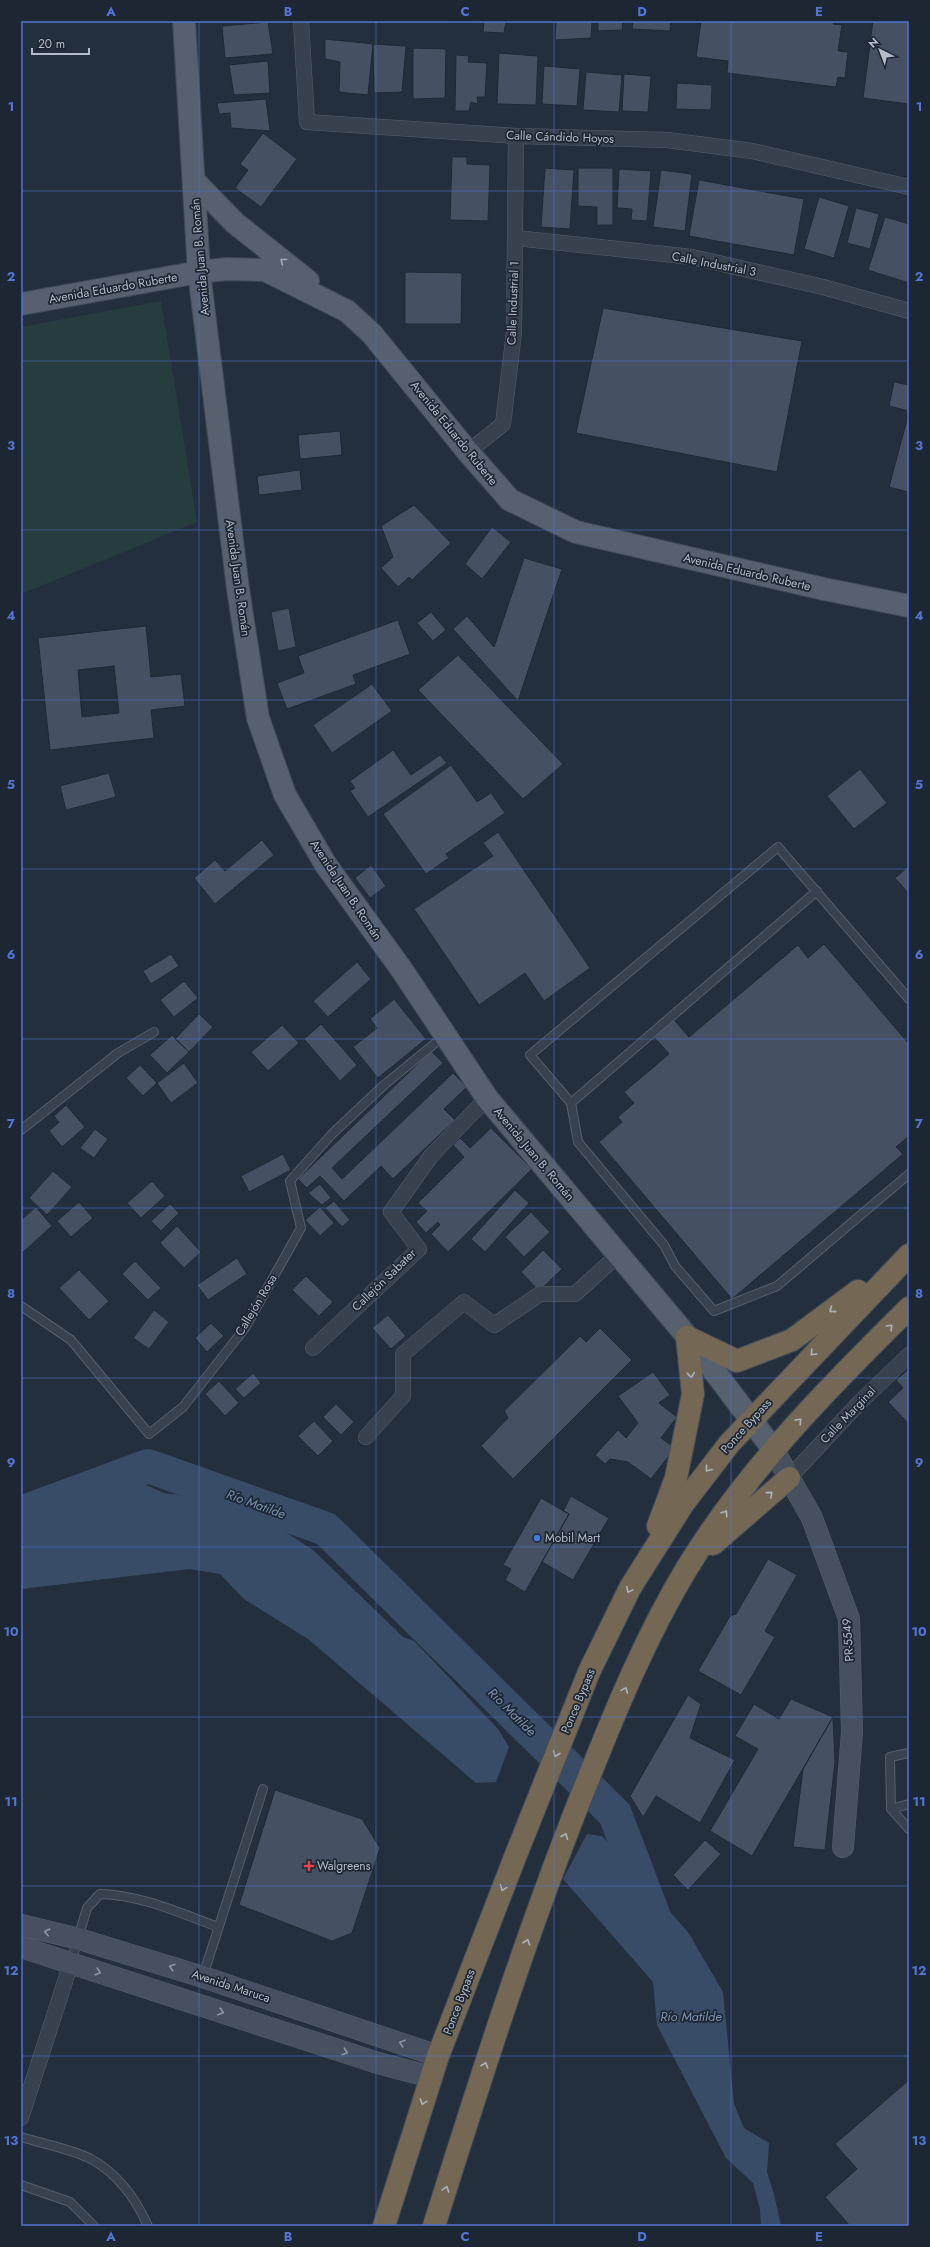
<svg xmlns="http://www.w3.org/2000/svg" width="930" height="2247" font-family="Jost,sans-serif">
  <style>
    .green { fill: #263c3f }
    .water { fill: #394c67 }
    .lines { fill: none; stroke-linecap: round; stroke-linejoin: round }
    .river { stroke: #394c67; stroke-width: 34 }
    .building { fill: #455162; stroke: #1f2835; fill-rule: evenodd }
    .lane-casing { stroke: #565f6c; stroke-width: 10 }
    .street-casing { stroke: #565f6c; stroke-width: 16 }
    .secondary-casing { stroke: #565f6c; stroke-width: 22 }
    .primary-casing { stroke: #414a57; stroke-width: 24 }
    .highway-casing { stroke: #434c59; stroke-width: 24 }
    .lane { stroke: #38414e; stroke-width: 8 }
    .street { stroke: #38414e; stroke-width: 15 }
    .secondary { stroke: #465061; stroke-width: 21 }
    .primary { stroke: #56606e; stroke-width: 22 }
    .highway { stroke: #746855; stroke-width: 22 }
    .oneway { stroke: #a1aab7 }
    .oneway2 { stroke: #aeb4bd }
    .oneway3 { stroke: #8e96a5 }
    .grid { fill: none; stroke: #5274d3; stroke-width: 1; stroke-opacity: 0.55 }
    .shop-dot { fill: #3f7fe0; stroke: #1d2633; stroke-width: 1.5 }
    .health-dot { fill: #e0444e; stroke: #1d2633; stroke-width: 1.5 }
    .labels { text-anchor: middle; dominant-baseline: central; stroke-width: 3.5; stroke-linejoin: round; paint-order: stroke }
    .street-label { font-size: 12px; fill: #b4bcc9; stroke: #1d2633 }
    .poi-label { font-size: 12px; fill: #b4bcc9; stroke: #1d2633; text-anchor: start }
    .water-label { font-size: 13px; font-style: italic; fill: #7c92b1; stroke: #1d2633 }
    .neatline { fill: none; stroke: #5274d3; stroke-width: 1.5 }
    .grid-label { font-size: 13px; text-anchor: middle; font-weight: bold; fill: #5274d3 }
  </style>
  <rect width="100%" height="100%" fill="#242f3e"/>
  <!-- green -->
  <path class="green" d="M161,301L197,522L21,594V327Z"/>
  <!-- water -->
  <path class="water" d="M139,1482L164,1493L240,1503L313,1550L403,1637L414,1641L498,1729L509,1747L496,1782L476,1783L308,1639L244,1599L220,1574L190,1569L21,1589V1522L87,1490Z
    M587,1834L602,1836L688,1932L723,1992L734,2104L744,2128L769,2143L767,2172L774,2194L781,2226H761L760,2209L753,2183L726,2158L657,2025L653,1982L563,1879Z"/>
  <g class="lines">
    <!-- river -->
    <path class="river" d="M21,1513L148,1466L326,1529L615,1814L656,1922"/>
  </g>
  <!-- building -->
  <path class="building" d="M440,21H465V23Z
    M484,21H506L504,33L483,32Z
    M556,21H592L591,38L555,40Z
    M598,21H623L622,30L598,31Z
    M633,21H671L670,31L632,29Z
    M701,21H834L833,24L842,25L838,51L848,52L845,78L838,77L836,87L727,73L728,61L696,57Z
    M873,21H909V104L863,98Z
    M268,22L273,54L225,58L222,26Z
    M325,39L373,44L368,95L339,92L340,62L325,59Z
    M373,44L406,46L402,92L374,93Z
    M413,48L446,49L445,98L413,99Z
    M499,53L538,56L536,105L497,104Z
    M456,55L469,56L468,62L487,63L485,97H477L478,104L471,102L469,111H455Z
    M268,61L270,93L234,95L229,65Z
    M544,66L580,69L577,106L542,104Z
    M586,72L622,75L619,112L583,110Z
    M624,74L651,76L648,112L622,111Z
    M677,83L712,85L711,110L676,109Z
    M266,99L270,131L231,128L230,113L219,114L217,103Z
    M263,133L297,159L261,207L235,188L248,170L240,164Z
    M452,157H467V164L490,165L488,221L450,220Z
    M545,168L574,170L570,229L541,227Z
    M578,168H613V225H597V207L578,206Z
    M619,169L651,171L647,221L631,220L632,209L617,208Z
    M661,170L692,174L685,231L653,227Z
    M699,180L804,199L794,255L689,236Z
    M819,197L849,206L834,258L804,249Z
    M856,208L879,214L870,249L847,243Z
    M885,217L909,224V283L868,270Z
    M405,272L462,273L461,324H405Z
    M603,308L802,341L777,472L576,433Z
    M894,382L909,385V411L889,406Z
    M908,416H909V492L889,487Z
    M340,431L342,455L300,459L298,435Z
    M300,470L302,490L259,495L257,476Z
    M414,505L451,543L412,580L409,577L398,587L381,568L393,557L381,526Z
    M492,527L511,542L482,579L465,564Z
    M524,558L562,569L518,701L453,629L467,616L494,647Z
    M289,608L296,647L278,651L271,612Z
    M431,612L446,630L433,641L417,623Z
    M398,620L410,654L353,675L356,684L287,709L277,683L304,673L298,656Z
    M146,626L151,677L181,674L185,706L151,710L154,738L50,750L38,638ZM114,666L119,713L82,717L78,670Z
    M458,655L563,764L523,799L418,690Z
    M372,684L392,711L332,753L313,725Z
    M393,750L411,775L440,755L447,763L368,817L350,791L355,788L350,781Z
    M451,765L477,802L491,793L505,813L446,854L449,858L426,874L383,814Z
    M860,769L887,803L854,829L827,796Z
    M109,773L116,797L66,810L60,786Z
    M498,832L590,968L544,1001L525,973L479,1005L414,909L493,856L483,843Z
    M262,840L274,855L215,904L194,878L215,860L225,871Z
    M371,865L386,886L370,898L355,878Z
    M909,866V894L895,878Z
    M824,944L909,1044V1136L896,1147L903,1154L732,1299L599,1142L622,1122L618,1117L634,1103L624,1092L669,1054L654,1037L674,1020L689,1037L798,945L808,958Z
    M171,954L179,966L151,984L143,971Z
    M357,962L371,979L328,1017L313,1001Z
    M184,981L198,998L174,1017L160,1000Z
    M394,999L426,1039L378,1078L353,1047L377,1028L370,1019Z
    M199,1014L213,1027L189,1052L175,1039Z
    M321,1024L357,1065L340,1081L304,1039Z
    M282,1025L299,1043L268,1071L251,1052Z
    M172,1035L189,1052L167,1073L150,1055Z
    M431,1051L443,1063L332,1168L342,1179L453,1073L467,1087L444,1109L455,1120L393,1179L381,1166L344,1201L320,1176L307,1188L298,1179Z
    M184,1063L198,1083L171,1103L157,1083Z
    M140,1065L157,1083L143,1096L126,1078Z
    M66,1105L85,1127L62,1147L49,1131L59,1122L54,1116Z
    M491,1128L532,1169L448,1252L431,1234L440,1225L438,1222L426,1233L416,1222L427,1211L418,1203L464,1157L453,1145L460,1138L470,1148Z
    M95,1129L108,1139L94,1158L80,1148Z
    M283,1154L291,1170L249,1192L241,1176Z
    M53,1171L72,1187L47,1215L29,1198Z
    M152,1181L165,1196L141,1218L127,1203Z
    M320,1184L331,1198L322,1205L308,1193Z
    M515,1190L529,1203L485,1252L471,1239Z
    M334,1201L350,1220L342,1227L325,1208Z
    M79,1202L93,1218L71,1237L57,1221Z
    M170,1204L179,1213L161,1231L151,1221Z
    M36,1207L52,1226L21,1254V1220Z
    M320,1207L334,1223L320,1236L305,1220Z
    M531,1212L550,1232L524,1257L505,1237Z
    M177,1226L201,1252L184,1268L160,1243Z
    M543,1250L562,1269L539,1291L521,1272Z
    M237,1258L247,1274L208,1300L197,1285Z
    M135,1261L161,1288L148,1300L122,1274Z
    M79,1270L109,1301L89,1320L59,1288Z
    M306,1276L333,1302L319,1316L292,1290Z
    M154,1310L169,1322L149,1349L133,1338Z
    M388,1315L406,1336L391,1349L372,1328Z
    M211,1323L224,1336L207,1352L195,1338Z
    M600,1328L632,1360L513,1479L481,1446L508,1418L504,1411L580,1336L586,1342Z
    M909,1369V1424L888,1402L903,1388L896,1380Z
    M653,1372L670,1395L659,1403L677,1417L661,1438L675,1448L651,1479L628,1462L610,1459L605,1464L595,1455L618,1430L626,1438L638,1423L618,1396Z
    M253,1373L261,1383L244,1398L235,1389Z
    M219,1381L239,1403L225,1416L205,1394Z
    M336,1404L354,1422L341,1435L323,1417Z
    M314,1421L333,1441L318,1456L298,1436Z
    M571,1496L609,1518L573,1580L542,1562L569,1514L563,1511Z
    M541,1498L569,1514L525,1592L505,1580L511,1569L503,1565Z
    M768,1559L797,1575L765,1631L775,1637L741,1695L698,1671L730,1616L736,1614Z
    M688,1695L701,1704L690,1738L735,1760L700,1823L656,1796L643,1817L630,1796Z
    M791,1699L833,1717L752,1856L710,1831L758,1749L735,1736L754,1704L779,1719Z
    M833,1717L835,1762L825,1850L793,1847L803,1769Z
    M275,1790L362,1819L380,1848L352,1933L332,1941L239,1905Z
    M705,1840L721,1854L688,1890L673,1875Z
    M909,2080V2226H850L825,2197L857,2169L835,2144Z"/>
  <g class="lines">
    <defs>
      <path id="lane" d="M817,891L571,1103L530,1055L778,847L909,999
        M571,1103L578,1142L664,1245L675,1266L714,1311L777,1286L909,1174
        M21,1130L118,1053L154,1032
        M21,1306L71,1340L149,1434L183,1407L245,1328L301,1228L290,1181L332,1134L384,1085L445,1035
        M909,1753L890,1757L891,1809L909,1804
        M891,1809L909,1829
        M71,1962L87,1908L100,1894C141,1895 180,1913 218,1927
        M203,1976L263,1789
        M21,2137C43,2144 72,2149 91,2159C118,2174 136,2199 148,2226
        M21,2185L70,2202L94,2226"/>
      <path id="street" d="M301,21L307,122L516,136L667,140L752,151L909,187
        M516,238L692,257L823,287L909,311
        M468,452L503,424L514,332L516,136
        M313,1348L419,1249L391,1212L431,1156L487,1098
        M366,1437L403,1396V1354L464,1302L494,1325L540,1294H575L618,1255
        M789,1478L860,1402L909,1355
        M21,2118L71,1963"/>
      <path id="secondary" d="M773,1449L812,1518L849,1619L852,1732L843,1847
        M21,1925L79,1939L203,1977L438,2056
        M21,1947L378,2063L431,2077"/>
      <path id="primary" d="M184,21L199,272L238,589L258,718L285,795L326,865L402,970L487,1098L696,1347L773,1449
        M194,181L235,223L308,281
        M21,304L199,272L227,269L265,270L347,311L372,334L468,452L510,500L576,532L824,589L909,606"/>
      <path id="highway" d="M687,1337L737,1361L792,1340L858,1291
        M658,1526L676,1478L693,1394L687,1337
        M713,1544L789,1478
        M384,2226L438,2056L517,1852L589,1672L630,1588L683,1504L729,1444L909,1255
        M434,2226C481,2077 528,1928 587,1782C616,1709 646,1636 687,1568C747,1470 828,1388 909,1308"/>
    </defs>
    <!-- lane casing -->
    <use href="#lane" class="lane-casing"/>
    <!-- street casing -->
    <use href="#street" class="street-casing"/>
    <!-- secondary casing -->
    <use href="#secondary" class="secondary-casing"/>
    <!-- primary casing -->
    <use href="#primary" class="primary-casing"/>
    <!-- highway casing -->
    <use href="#highway" class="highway-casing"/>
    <!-- lane -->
    <use href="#lane" class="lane"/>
    <!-- street -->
    <use href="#street" class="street"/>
    <!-- secondary -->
    <use href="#secondary" class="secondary"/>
    <!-- primary -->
    <use href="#primary" class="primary"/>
    <!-- highway -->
    <use href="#highway" class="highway"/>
  </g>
  <!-- one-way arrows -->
  <defs><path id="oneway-chevron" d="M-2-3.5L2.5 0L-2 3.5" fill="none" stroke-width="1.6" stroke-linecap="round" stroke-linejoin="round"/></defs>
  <use class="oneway" href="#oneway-chevron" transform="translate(283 261) rotate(-142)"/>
  <g class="oneway2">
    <use href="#oneway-chevron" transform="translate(832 1310) rotate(144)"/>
    <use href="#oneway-chevron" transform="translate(890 1327) rotate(-45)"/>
    <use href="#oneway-chevron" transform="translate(813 1353) rotate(134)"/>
    <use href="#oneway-chevron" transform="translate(691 1375) rotate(84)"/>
    <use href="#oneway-chevron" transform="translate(799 1421) rotate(-47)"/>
    <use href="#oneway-chevron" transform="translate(708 1469) rotate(128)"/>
    <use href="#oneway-chevron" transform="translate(770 1494) rotate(-41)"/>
    <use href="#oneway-chevron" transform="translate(725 1513) rotate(-56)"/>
    <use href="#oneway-chevron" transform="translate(629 1590) rotate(118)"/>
    <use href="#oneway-chevron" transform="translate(625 1690) rotate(-66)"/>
    <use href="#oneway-chevron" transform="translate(556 1754) rotate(112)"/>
    <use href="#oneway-chevron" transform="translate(565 1836) rotate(-68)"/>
    <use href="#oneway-chevron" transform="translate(503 1888) rotate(111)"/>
    <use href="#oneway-chevron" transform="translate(527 1942) rotate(-71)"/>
    <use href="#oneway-chevron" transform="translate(485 2065) rotate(-71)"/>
    <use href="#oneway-chevron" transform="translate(423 2102) rotate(108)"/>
    <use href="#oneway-chevron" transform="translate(446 2189) rotate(-72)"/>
  </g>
  <g class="oneway3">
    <use href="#oneway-chevron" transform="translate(47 1932) rotate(-167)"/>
    <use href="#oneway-chevron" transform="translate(172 1967) rotate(-163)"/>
    <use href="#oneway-chevron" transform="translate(98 1972) rotate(19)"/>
    <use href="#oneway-chevron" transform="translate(221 2012) rotate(18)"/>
    <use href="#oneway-chevron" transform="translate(402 2043) rotate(-161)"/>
    <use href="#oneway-chevron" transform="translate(345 2052) rotate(18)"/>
  </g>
  <!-- grid -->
  <path class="grid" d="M199,21V2226M376,21V2226M554,21V2226M731,21V2226M21,191H909M21,361H909M21,530H909M21,700H909M21,869H909M21,1039H909M21,1208H909M21,1378H909M21,1547H909M21,1717H909M21,1886H909M21,2056H909"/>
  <!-- markers -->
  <circle class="shop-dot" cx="537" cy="1538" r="4"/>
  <path class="health-dot" d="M307 1860h4v4h4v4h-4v4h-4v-4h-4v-4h4z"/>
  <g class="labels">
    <!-- street labels -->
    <g class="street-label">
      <text transform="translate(560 137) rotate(2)">Calle Cándido Hoyos</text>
      <text transform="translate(200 257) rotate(-95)">Avenida Juan B. Román</text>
      <text transform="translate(714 264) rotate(11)">Calle Industrial 3</text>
      <text transform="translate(113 288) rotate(-10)">Avenida Eduardo Ruberte</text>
      <text transform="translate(513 303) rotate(-88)">Calle Industrial 1</text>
      <text transform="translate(454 433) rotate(51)">Avenida Eduardo Ruberte</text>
      <text transform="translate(747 572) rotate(13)">Avenida Eduardo Ruberte</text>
      <text transform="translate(238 578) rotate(82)">Avenida Juan B. Román</text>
      <text transform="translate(346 890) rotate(56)">Avenida Juan B. Román</text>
      <text transform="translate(534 1154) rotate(50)">Avenida Juan B. Román</text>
      <text transform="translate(384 1280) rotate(-44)">Callejón Sabater</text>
      <text transform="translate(256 1305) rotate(-59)">Callejón Rosa</text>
      <text transform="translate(848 1415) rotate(-46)">Calle Marginal</text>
      <text transform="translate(746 1426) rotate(-48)">Ponce Bypass</text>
      <text transform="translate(848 1640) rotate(-94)">PR-5549</text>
      <text transform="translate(578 1701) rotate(-67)">Ponce Bypass</text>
      <text transform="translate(231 1986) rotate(18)">Avenida Maruca</text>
      <text transform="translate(459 2002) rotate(-69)">Ponce Bypass</text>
    </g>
    <!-- poi labels -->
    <g class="poi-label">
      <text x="545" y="1538">Mobil Mart</text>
      <text x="317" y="1866">Walgreens</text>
    </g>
    <!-- water labels -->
    <g class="water-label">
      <text transform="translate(256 1504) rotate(20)">Río Matilde</text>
      <text transform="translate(512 1712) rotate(45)">Río Matilde</text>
      <text x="691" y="2016">Río Matilde</text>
    </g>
  </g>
  <!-- border -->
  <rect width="930" height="2247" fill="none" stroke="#1d2633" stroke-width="44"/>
  <!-- north arrow -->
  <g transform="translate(880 50) rotate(318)" stroke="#1d2633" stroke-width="3" paint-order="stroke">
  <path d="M0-3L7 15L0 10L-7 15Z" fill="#b4bcc9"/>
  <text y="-6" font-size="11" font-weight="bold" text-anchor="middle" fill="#b4bcc9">N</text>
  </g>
  <!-- scale -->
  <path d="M32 48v6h57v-6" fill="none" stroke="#b4bcc9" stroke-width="2"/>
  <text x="38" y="48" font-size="12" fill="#b4bcc9" stroke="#1d2633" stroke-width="3" paint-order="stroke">20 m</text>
  <rect x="22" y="22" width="886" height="2203" class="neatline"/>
  <g class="grid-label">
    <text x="111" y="16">A</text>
    <text x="288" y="16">B</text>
    <text x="465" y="16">C</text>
    <text x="642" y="16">D</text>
    <text x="819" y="16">E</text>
    <text x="11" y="111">1</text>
    <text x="919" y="111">1</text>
    <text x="11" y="281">2</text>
    <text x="919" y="281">2</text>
    <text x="11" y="450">3</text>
    <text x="919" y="450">3</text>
    <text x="11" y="620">4</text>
    <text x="919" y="620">4</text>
    <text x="11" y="789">5</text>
    <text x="919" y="789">5</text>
    <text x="11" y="959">6</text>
    <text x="919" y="959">6</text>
    <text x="11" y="1128">7</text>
    <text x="919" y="1128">7</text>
    <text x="11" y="1298">8</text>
    <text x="919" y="1298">8</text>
    <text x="11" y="1467">9</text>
    <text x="919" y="1467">9</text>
    <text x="11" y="1636">10</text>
    <text x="919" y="1636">10</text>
    <text x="11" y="1806">11</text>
    <text x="919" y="1806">11</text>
    <text x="11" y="1975">12</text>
    <text x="919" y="1975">12</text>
    <text x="11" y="2145">13</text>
    <text x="919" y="2145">13</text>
    <text x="111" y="2241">A</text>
    <text x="288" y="2241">B</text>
    <text x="465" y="2241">C</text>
    <text x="642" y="2241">D</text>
    <text x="819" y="2241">E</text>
  </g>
</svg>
